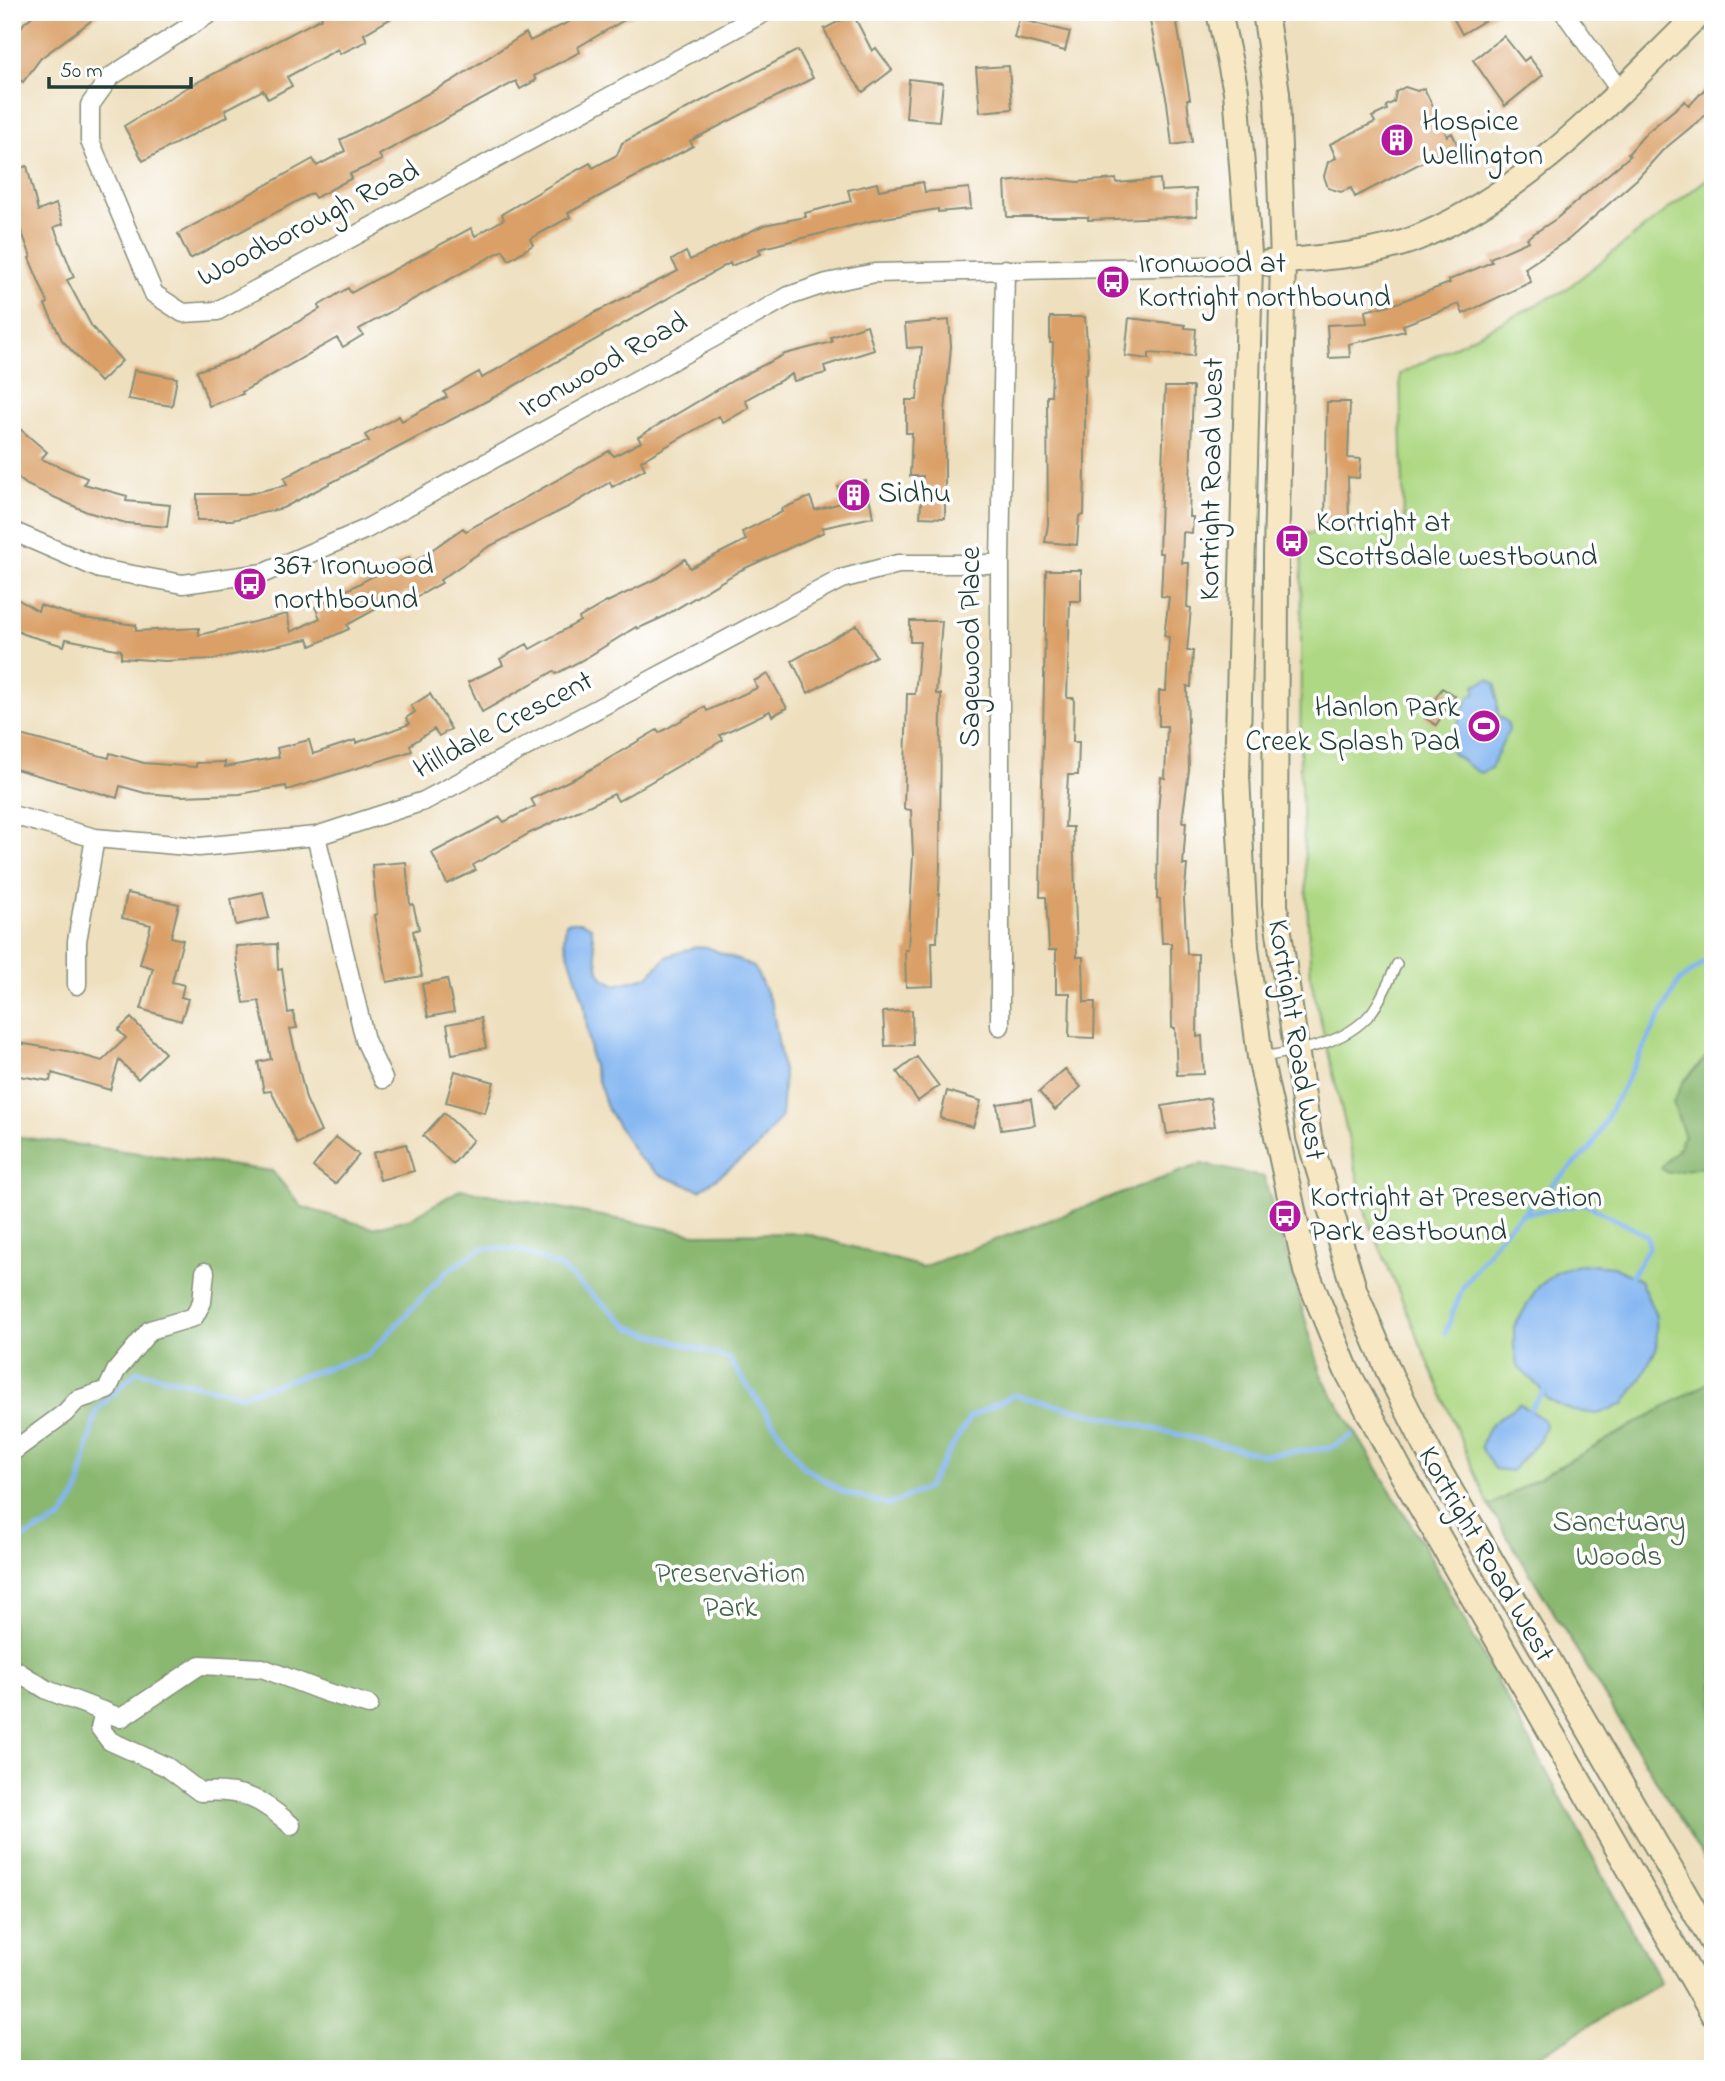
<svg xmlns="http://www.w3.org/2000/svg" width="1725" height="2081" font-family="'Indie Flower',sans-serif">
  <style>
    .green { fill: #aed883; stroke: #668a5c; stroke-width: 2 }
    .forest { fill: #8ab871; stroke: #547a52; stroke-width: 2 }
    .water { fill: #84b6f1; stroke: #527a92; stroke-width: 2 }
    .lines { fill: none; stroke-linecap: round; stroke-linejoin: round }
    .stream { stroke: #84b6f1; stroke-width: 5 }
    .building { fill: #daa067 }
    .lane-casing { stroke: #868e79; stroke-width: 12 }
    .street-casing { stroke: #868e79; stroke-width: 21 }
    .secondary-casing { stroke: #868e79; stroke-width: 28 }
    .lane { stroke: #fff; stroke-width: 9 }
    .street { stroke: #fff; stroke-width: 18 }
    .secondary { stroke: #f7e8c3; stroke-width: 24 }
    .labels { text-anchor: middle; dominant-baseline: central; stroke-width: 7; stroke-linejoin: round; paint-order: stroke }
    .poi-label { font-size: 30px; fill: #1f3d34; stroke: #fff; text-anchor: start }
    .street-label { font-size: 30px; fill: #1f3d34; stroke: #fff }
    .park-label { font-size: 30px; fill: #436448; stroke: #fff }
  </style>
  <rect width="100%" height="100%" fill="#fff"/>
  <filter id="ink" filterUnits="userSpaceOnUse"><feTurbulence type="fractalNoise" baseFrequency=".0143" numOctaves="2"/><feDisplacementMap in="SourceGraphic" scale="14" xChannelSelector="R" yChannelSelector="G"/><feConvolveMatrix kernelMatrix="1 2 1 2 8 2 1 2 1" color-interpolation-filters="sRGB"/></filter>
  <filter id="wash" filterUnits="userSpaceOnUse"><feTurbulence type="fractalNoise" baseFrequency=".00686" numOctaves="4" result="noise"/><feDisplacementMap in="SourceGraphic" scale="28" xChannelSelector="R" yChannelSelector="G"/><feGaussianBlur stdDeviation="1.57" result="paint"/><feColorMatrix in="noise" values="0 0 0 0 0 0 0 0 0 0 0 0 0 0 0 0 0 1.4 0 .05"/><feComposite in="paint" operator="in"/></filter>
  <g filter="url(#wash)">
    <rect width="100%" height="100%" fill="#eedfbe"/>
    <!-- green -->
    <path class="green" d="M1713,174V1874L1489,1506L1367,1217L1311,980L1300,767L1302,534L1404,524L1400,374L1565,290Z"/>
    <!-- forest -->
    <path class="forest" d="M1713,1050V1165L1668,1173L1661,1168L1680,1146L1684,1134L1673,1103L1683,1082Z
      M12,1136L272,1171L302,1207L373,1228L411,1218L461,1189L695,1234L804,1233L922,1267L1201,1164L1264,1177L1322,1377L1424,1546L1661,1983L1516,2069H12Z
      M1713,1380V1874L1489,1506Z"/>
    <!-- water -->
    <path class="water" d="M1489,679L1496,685L1498,715L1507,722L1509,730L1491,768L1481,773C1469,769 1464,760 1453,754L1449,744C1458,728 1461,710 1471,695H1475V685Z
      M572,922H581L591,927L599,971L603,978L616,985L647,977L668,956L695,947H707L754,967L772,1005L784,1076L781,1117L757,1148L700,1190L660,1175L638,1157L608,1110L591,1060L584,1002L564,940L566,923Z
      M1581,1264L1613,1267L1640,1280L1656,1316L1657,1347L1641,1379L1624,1404L1598,1414L1573,1411L1548,1400L1539,1387L1517,1366L1514,1346V1327L1537,1288L1557,1272Z
      M1519,1404L1543,1419L1545,1426L1540,1439L1512,1471L1494,1469L1481,1447C1488,1420 1499,1420 1519,1404Z"/>
    <g class="lines">
      <!-- stream -->
      <path class="stream" d="M1522,1214L1586,1204L1647,1236L1649,1247L1628,1282
        M1445,1333L1463,1287L1501,1234L1591,1148L1678,982L1713,956
        M1530,1409L1545,1390
        M12,1543L61,1519L78,1493L96,1411L137,1371L241,1395L368,1355L446,1272L482,1248L519,1250L560,1267L631,1328L728,1358L803,1466L843,1492L889,1505L927,1488L970,1417L1014,1395L1263,1455L1330,1448L1353,1435"/>
    </g>
    <g id="blocks">
      <!-- building -->
      <path class="building" d="M38,12H103L41,58L23,82L12,74V39L25,22Z
        M320,12H402L364,34L367,41L340,54L338,49L287,77L292,86L268,99L263,90L225,110L228,116L143,161L124,126L184,89L322,18Z
        M589,12H638L578,47L580,52L534,76L536,80L520,89L516,81L379,155L382,160L350,174L352,178L315,198L312,193L190,259L178,234L313,159L317,166L345,151L340,140L452,81L526,33L530,41Z
        M1148,12H1175L1190,99H1187L1192,142L1172,145L1167,102Z
        M1450,12H1499L1462,34Z
        M853,14L872,51L876,48L892,70L863,92L840,61L824,29Z
        M1019,19L1070,32L1065,51L1014,38Z
        M1504,36L1524,61L1529,57L1543,75L1505,106L1473,60Z
        M798,50L813,78L690,141L693,146L568,213L570,217L530,239L533,245L509,260L503,250L359,329L363,335L343,347L337,338L242,392L243,394L209,406L197,371L236,358L320,309L318,306L348,288L351,293L471,228L475,236L504,219L502,214L561,179L590,163L593,168L617,155L622,143Z
        M1009,66L1012,109L980,112L976,68Z
        M909,79L943,83L939,121L906,118Z
        M1713,80V109L1662,151L1637,179L1569,239L1525,268L1531,282L1463,314L1459,304L1403,325L1405,331L1349,344L1350,357L1329,358L1327,325L1367,323L1365,311L1397,303L1450,283L1449,280L1492,262L1490,258L1529,241L1527,238L1556,219L1599,182L1630,156L1628,154L1646,133L1685,101L1689,106Z
        M1405,87L1417,91L1424,88L1447,136L1452,133L1460,150L1439,160L1436,155L1355,197L1351,188L1341,192L1328,188L1324,176L1328,162L1336,158L1330,144L1375,122L1372,117L1387,110L1386,106L1394,102L1396,92Z
        M27,166L38,211L56,204L63,224L54,227L74,277L67,280L92,327L122,361L100,382L62,340L45,305L48,303L29,258L31,257L12,205V170Z
        M1044,178L1077,182L1116,179L1117,183L1160,179L1161,191L1196,189L1197,216L1088,220V217H1007L1005,182Z
        M923,182L925,192L969,188L971,209L938,212V209L879,219L759,249L761,254L731,266L730,263L500,394L283,508L232,520H197V494H248L287,485L284,478L315,461L369,441L365,435L399,416L402,421L447,397L444,392L479,372L482,378L592,314L678,271L672,260L686,252L690,260L764,225L806,217L805,213L851,201L848,190L877,183L879,190Z
        M1050,317H1085L1088,354L1087,374H1085V467L1084,515L1079,516L1077,545L1045,542L1048,524L1047,396H1051L1053,343H1050Z
        M1129,318L1185,325V328L1196,329L1194,356L1149,353V359L1125,356Z
        M949,320L951,346L945,412V518L920,517L923,476H910L912,433H906V400H917L922,347L907,348L905,324Z
        M867,325L874,350L824,366L826,373L794,381L792,374L745,400L749,408L723,423L719,416L641,461L645,469L612,487L610,482L570,506L488,547L440,580L442,583L411,600L407,592L347,625L349,629L311,646L308,639L214,659L165,661L121,658V650L66,639L64,646L23,634L12,627V596L38,611L40,605L82,618L136,625V631L199,628V635L287,614L291,632L320,618L315,607L409,557L413,563L463,528L466,531L609,451L614,456L641,442L638,437L734,380L785,354L832,342L831,337Z
        M134,370L177,378L172,406L128,399Z
        M1165,387H1193L1189,517H1193L1192,533L1183,532L1182,563H1189L1187,607L1191,608L1187,651H1193L1191,687L1187,686L1189,770L1182,822H1186L1183,865H1187L1184,899L1187,954H1198L1197,1037L1202,1036L1204,1074L1177,1075L1175,1028H1172L1171,943H1162L1160,899H1157L1158,811L1161,777L1165,778L1167,726H1159V691H1166L1169,637L1164,636L1169,597L1161,596L1163,553H1159Z
        M1327,402H1350L1348,458L1361,459L1359,478L1348,477L1349,522L1325,523Z
        M12,422L47,452L41,459L87,478L84,484L127,496L126,501L170,505L167,527L126,523L87,512L27,485L12,473Z
        M866,481L873,517L822,528L824,532L741,570L661,618L637,629L636,627L586,658L556,674L554,671L482,712L468,682L503,665L500,659L527,644L530,649L580,621L579,618L605,603L658,578L685,559L690,568L746,540L742,532L782,512L781,509L810,497L815,510L841,503L838,487Z
        M1046,570H1081V601H1070L1067,698H1074L1073,742H1079L1078,775H1068L1065,827H1073L1077,957H1083L1084,1002H1095L1094,1038L1069,1037L1070,993H1056V950H1049L1046,897H1040Z
        M910,621H942L936,694H941L940,865L937,942H932L933,986L906,987L905,950H908L913,855L911,810L904,809L907,694H915L920,642H910Z
        M857,625L876,656L808,693L792,661Z
        M768,674L787,708L772,716L770,711L720,735L723,740L618,801L614,794L530,833L473,865L476,870L447,884L432,853L500,817L504,822L535,806L531,799L581,775L657,730L659,733L705,707L707,711L757,688L754,681Z
        M1442,688L1455,696L1436,725L1424,717Z
        M430,694L451,729L439,736L434,729L410,745L412,751L287,790L286,786L240,794L181,796L145,793L120,786L117,798L12,768V733L109,758L110,753L144,763L196,767V763L225,762V767L279,757L277,748L309,740L313,754L356,740V743L410,724L406,718L415,712L411,706Z
        M406,862L410,905L413,904L419,929L413,931L422,976L387,982L374,915L377,914L372,865Z
        M263,892L269,918L236,925L231,899Z
        M127,893L179,904L171,937L183,940L172,982L184,985L181,997L188,999L181,1021L141,1009L153,968L140,964L151,925L122,918Z
        M277,944L278,970L282,969L288,1013L293,1012L297,1028L290,1029L306,1099L321,1132L297,1144L271,1091L264,1092L258,1062L271,1059L259,1001L244,1003L237,964L236,946Z
        M447,979L454,1012L428,1017L422,984Z
        M912,1010L913,1045L885,1046L883,1012Z
        M131,1018L165,1053L138,1079L119,1060L110,1090L52,1073L50,1081L13,1075L18,1043L67,1051L102,1061L126,1038L118,1030Z
        M481,1018L486,1048L452,1054L447,1024Z
        M917,1057L939,1086L918,1101L897,1072Z
        M1065,1069L1081,1087L1055,1110L1039,1092Z
        M455,1071L494,1082L485,1113L446,1102Z
        M947,1091L981,1101L973,1127L940,1118Z
        M1210,1098L1215,1126L1167,1134L1162,1106Z
        M1031,1099L1035,1125L1001,1130L997,1104Z
        M444,1113L473,1140L453,1164L423,1136Z
        M336,1137L359,1155L335,1184L313,1167Z
        M406,1144L414,1171L380,1180L373,1153Z"/>
    </g>
  </g>
  <g filter="url(#ink)">
    <use href="#blocks" fill-opacity="0" stroke="#868e79" stroke-width="2"/>
    <g class="lines">
      <defs>
        <path id="lane" d="M1261,1057C1300,1051 1345,1044 1371,1013C1382,999 1389,980 1397,964"/>
        <path id="street" d="M212,12L110,77L90,105V141L154,294L183,313L217,311L765,12
          M1564,12L1620,90
          M12,531L100,569L183,584L264,573L366,529L789,296L827,283L875,273L1250,265
          M12,815L95,838L199,847L316,836L424,801L841,579L898,564H1000
          M316,836L365,1040L383,1079
          M77,985V941L95,838
          M1000,1026V564L1005,269
          M12,1452L65,1413L77,1400L107,1390L116,1371L150,1330L194,1317L202,1302L205,1272
          M12,1668L47,1690L121,1718L200,1665L262,1668L325,1692L369,1705
          M104,1711L100,1728L110,1741L167,1767L200,1792C242,1789 260,1798 291,1825"/>
        <path id="secondary" d="M1219,12L1236,91L1250,265L1237,776L1246,947L1260,1057L1306,1271L1346,1369L1401,1472L1713,2014
          M1265,12L1277,93L1283,261L1276,554L1275,905L1309,1137L1355,1292L1391,1377L1435,1464L1713,1943
          M1268,263C1320,257 1375,257 1424,235C1534,188 1617,93 1701,12"/>
      </defs>
      <!-- lane casing -->
      <use href="#lane" class="lane-casing"/>
      <!-- street casing -->
      <use href="#street" class="street-casing"/>
      <!-- secondary casing -->
      <use href="#secondary" class="secondary-casing"/>
      <!-- lane -->
      <use href="#lane" class="lane"/>
      <!-- street -->
      <use href="#street" class="street"/>
      <!-- secondary -->
      <use href="#secondary" class="secondary"/>
    </g>
  </g>
  <!-- icons -->
  <defs>
    <symbol id="building-disc" viewBox="-11 -11 22 22"><circle r="9.5" fill="#b5179e" stroke="#fff"/><path d="M-4-6H4V6H1V3H-1V6H-4ZM-2.5-4.3h1.7v1.8h-1.7ZM.8-4.3h1.7v1.8H.8ZM-2.5-1h1.7V.8h-1.7ZM.8-1h1.7V.8H.8Z" fill="#fff"/></symbol>
    <symbol id="bus-disc" viewBox="-11 -11 22 22"><circle r="9.5" fill="#b5179e" stroke="#fff"/><path d="M-5-6H5V4H4V6H2V4H-2V6H-4V4H-5ZM-3.5-4V0h7V-4ZM-3.5 1.2v1.5H-2V1.2ZM2 1.2v1.5H3.5V1.2Z" fill="#fff"/></symbol>
    <symbol id="stadium-disc" viewBox="-11 -11 22 22"><circle r="9.5" fill="#b5179e" stroke="#fff"/><path d="M0-5a6.5 5 0 1 0 0 10a6.5 5 0 1 0 0-10ZM-3.5-1.8h7v3.6h-7Z" fill="#fff"/></symbol>
  </defs>
  <g fill-rule="evenodd">
    <use href="#building-disc" x="1378" y="121" width="38" height="38"/>
    <use href="#bus-disc" x="1094" y="263" width="38" height="38"/>
    <use href="#building-disc" x="835" y="476" width="38" height="38"/>
    <use href="#bus-disc" x="1273" y="522" width="38" height="38"/>
    <use href="#bus-disc" x="231" y="565" width="38" height="38"/>
    <use href="#stadium-disc" x="1465" y="707" width="38" height="38"/>
    <use href="#bus-disc" x="1266" y="1197" width="38" height="38"/>
  </g>
  <g class="labels">
    <!-- poi labels -->
    <g class="poi-label">
      <text x="1422" y="123">Hospice<tspan x="1422" dy="34">Wellington</tspan></text>
      <text x="1138" y="265">Ironwood at<tspan x="1138" dy="34">Kortright northbound</tspan></text>
      <text x="878" y="495">Sidhu</text>
      <text x="1316" y="524">Kortright at<tspan x="1316" dy="34">Scottsdale westbound</tspan></text>
      <text x="274" y="567">367 Ironwood<tspan x="274" dy="34">northbound</tspan></text>
      <text x="1460" y="709" text-anchor="end">Hanlon Park<tspan x="1460" dy="34">Creek Splash Pad</tspan></text>
      <text x="1310" y="1199">Kortright at Preservation<tspan x="1310" dy="34">Park eastbound</tspan></text>
    </g>
    <!-- street labels -->
    <g class="street-label">
      <text transform="translate(309 225) rotate(-27)">Woodborough Road</text>
      <text transform="translate(604 366) rotate(-29)">Ironwood Road</text>
      <text transform="translate(1213 479) rotate(-89)">Kortright Road West</text>
      <text transform="translate(972 647) rotate(-90)">Sagewood Place</text>
      <text transform="translate(504 726) rotate(-28)">Hilldale Crescent</text>
      <text transform="translate(1295 1040) rotate(81)">Kortright Road West</text>
      <text transform="translate(1485 1555) rotate(60)">Kortright Road West</text>
    </g>
    <!-- park labels -->
    <g class="park-label">
      <text x="1619" y="1524">Sanctuary<tspan x="1619" dy="34">Woods</tspan></text>
      <text x="730" y="1575">Preservation<tspan x="730" dy="34">Park</tspan></text>
    </g>
  </g>
  <!-- margin -->
  <rect width="1725" height="2081" fill="none" stroke="#fff" stroke-width="42"/>
  <!-- scale -->
  <path d="M49 77v10h142v-10" fill="none" stroke="#1f3d34" stroke-width="3.5"/>
  <text x="60" y="77" font-size="21" fill="#1f3d34" stroke="#ffffff" stroke-width="5" paint-order="stroke">50 m</text>
</svg>
